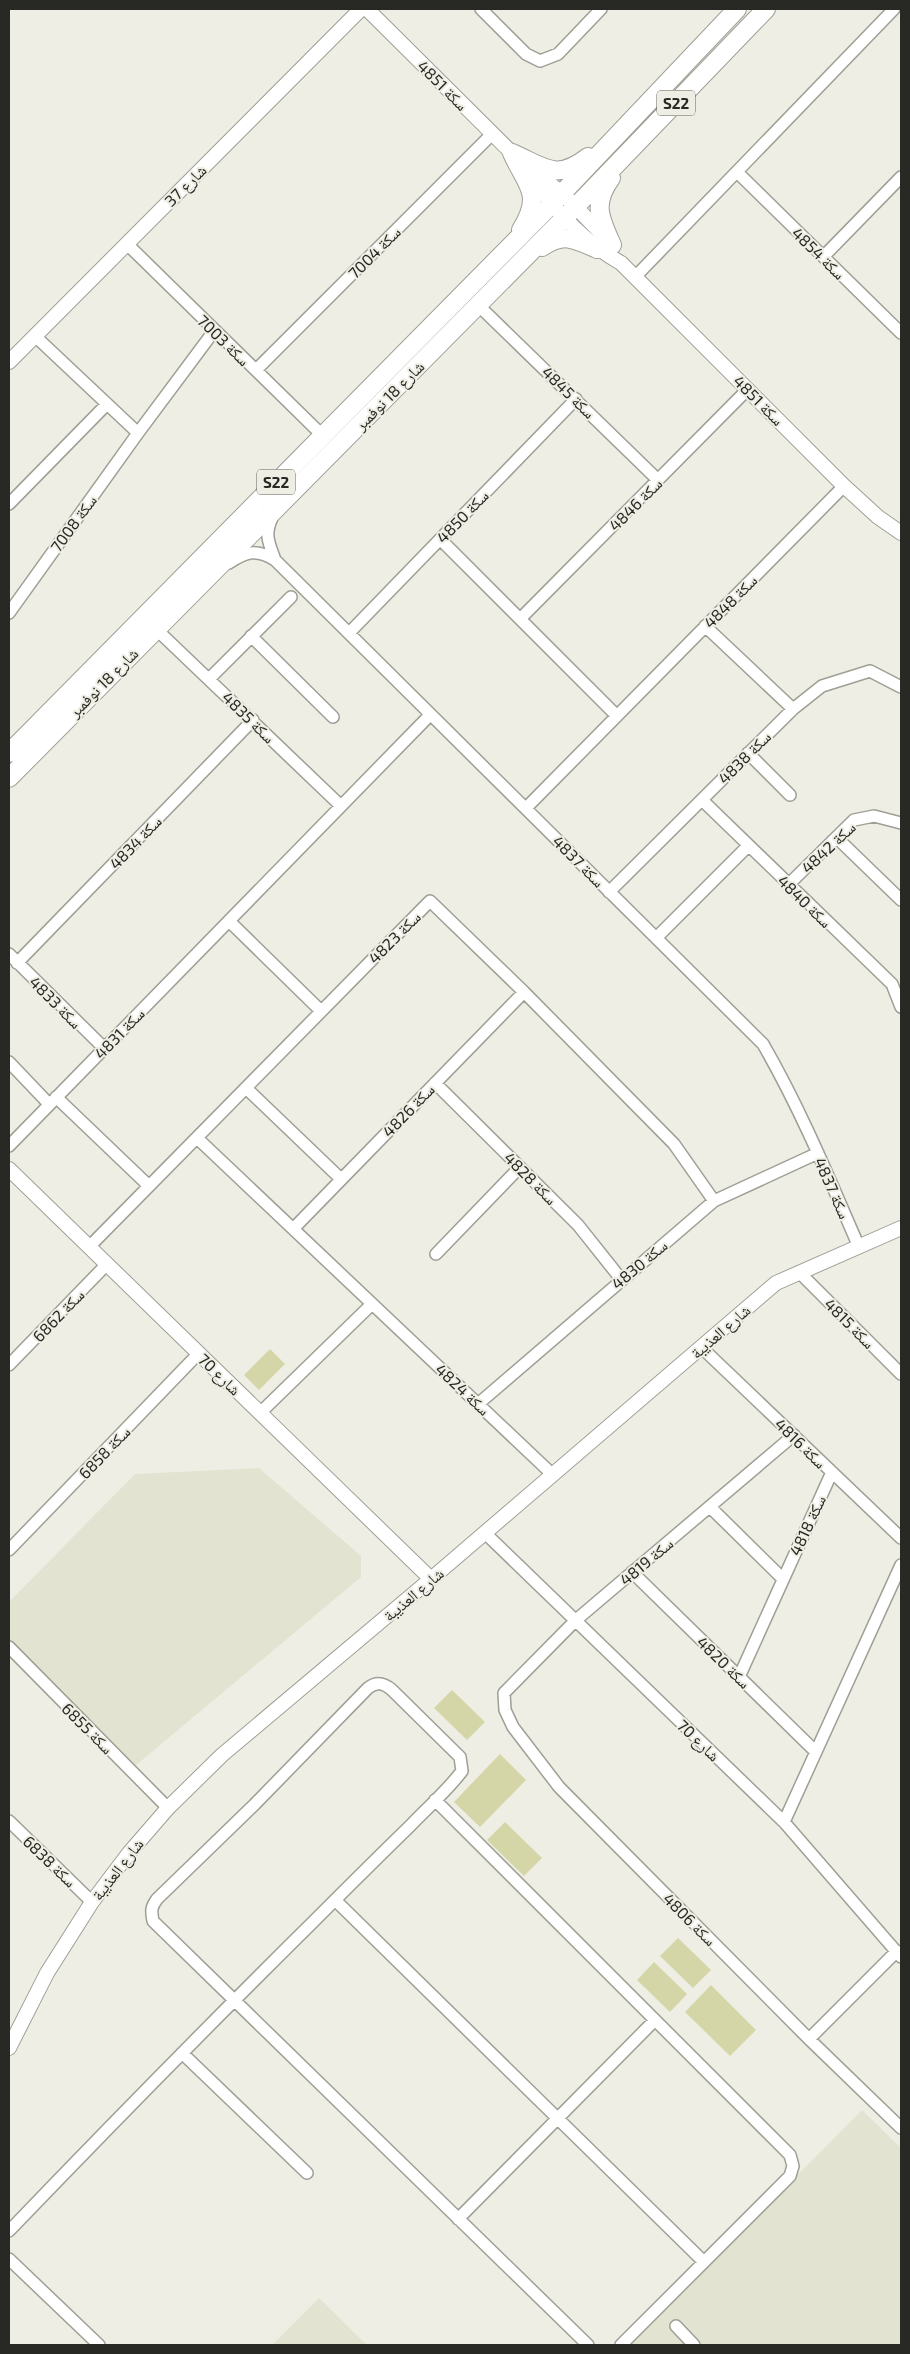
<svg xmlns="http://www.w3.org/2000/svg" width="910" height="2354" font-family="'Exo 2','Noto Naskh Arabic',sans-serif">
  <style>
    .built { fill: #e3e3d2 }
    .green { fill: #d5d6a7 }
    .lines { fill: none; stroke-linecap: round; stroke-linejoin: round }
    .minor-casing { stroke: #9e9f95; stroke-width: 14 }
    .tertiary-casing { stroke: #9e9f95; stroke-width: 16 }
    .primary-casing { stroke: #9e9f95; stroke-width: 20 }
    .minor { stroke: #fff; stroke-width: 11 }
    .tertiary { stroke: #fff; stroke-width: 14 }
    .primary { stroke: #fff; stroke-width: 18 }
    .labels { text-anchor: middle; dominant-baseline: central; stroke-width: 4; stroke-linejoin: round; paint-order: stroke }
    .shield { fill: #eeeee4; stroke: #63635e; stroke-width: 1 }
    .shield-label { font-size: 15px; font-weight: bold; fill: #282824 }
    .street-label { font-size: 16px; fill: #282824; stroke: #eeeee4 }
  </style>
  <rect width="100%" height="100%" fill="#eeeee4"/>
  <!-- built -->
  <path class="built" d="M259,1468L361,1556V1577L135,1766L9,1641V1602L135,1474Z
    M862,2110L901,2148V2345H629Z
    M319,2298L367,2345H272Z"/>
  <!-- green -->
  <path class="green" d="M270,1349L285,1364L259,1390L244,1375Z
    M452,1690L485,1722L467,1740L434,1708Z
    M500,1754L526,1780L480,1827L454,1802Z
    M505,1822L542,1858L524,1876L487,1840Z
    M678,1938L711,1970L693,1988L660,1956Z
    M654,1962L687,1994L670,2012L637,1980Z
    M711,1985L756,2030L730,2056L685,2012Z"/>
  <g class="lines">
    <defs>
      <path id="minor" d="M481,9L526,54L540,61L558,54L601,9
        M737,172L901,333
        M127,244L323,436
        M824,256L901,177
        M636,276L894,9
        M478,305L658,480
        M35,336L138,433
        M256,370L492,134
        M9,504L107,404
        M272,518C264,535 269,543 275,560L763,1044C800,1108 829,1178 859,1247
        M440,539L617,716
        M229,563C247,551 257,549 275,560
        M9,613L138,433L214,331
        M521,618L748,389
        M705,626L793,709
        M156,629L341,806
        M349,633L576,399
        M251,636L333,717
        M209,679L291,597
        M748,753L790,795
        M702,800L892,984L901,1007
        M526,808L844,486
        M837,838L901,900
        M788,885L854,820L874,816L901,823
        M609,892L793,709L822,686L870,671L901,687
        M229,921L321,1011
        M656,938L748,846
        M9,954L104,1048
        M17,963L253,720
        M9,1062L49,1104
        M435,1083L578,1225L621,1279
        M246,1088L341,1179
        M56,1097L149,1186
        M197,1138L553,1475
        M9,1146L430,715
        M293,1229L524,992
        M89,1247L430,901L524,992L674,1144L714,1201
        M436,1254L520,1167
        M799,1272L901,1374
        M701,1347L901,1538
        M9,1365L107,1264
        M478,1404L714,1201L818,1153
        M260,1413L372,1304
        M794,1435L576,1620L504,1693L505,1710L513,1727L559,1787L809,2039L901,2128
        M710,1507L782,1578
        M485,1533L784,1822L901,1957
        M9,1550L199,1353
        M632,1572L816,1752
        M9,1647L168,1808
        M739,1677L832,1472
        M435,1800L790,2155L793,2166L790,2176L621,2345
        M9,1821L92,1902
        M784,1822L901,1565
        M335,1900L704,2262
        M809,2039L897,1951
        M182,2053L307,2173
        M458,2219L655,2020
        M9,2231C108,2128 209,2025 311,1924C344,1891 377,1858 410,1826C427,1808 447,1791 462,1771L460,1757L392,1690C384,1683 377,1681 368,1688L255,1804L157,1899C151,1907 151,1911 153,1921C298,2062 443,2204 588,2345
        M9,2259L99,2345
        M676,2326L694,2345"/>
      <path id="tertiary" d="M367,9L520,161L562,193L608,240
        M529,174C554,209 583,242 621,263L844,486L878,517L901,533
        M9,362L361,9
        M9,1169L431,1579
        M9,2048L47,1973L92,1902L129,1853L168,1808L222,1755L431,1579L776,1283L901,1228"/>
      <path id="primary" d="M512,153C544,167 556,182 588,157
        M512,153C526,185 544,193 521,230
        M611,178C592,204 600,218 612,245
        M542,247C564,232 575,239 597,249
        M9,753L551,205L737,9
        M9,778L586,196L766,9"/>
    </defs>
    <!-- minor casing -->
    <use href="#minor" class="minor-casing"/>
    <!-- tertiary casing -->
    <use href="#tertiary" class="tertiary-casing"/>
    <!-- primary casing -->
    <use href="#primary" class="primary-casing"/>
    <!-- minor -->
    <use href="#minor" class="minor"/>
    <!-- tertiary -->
    <use href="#tertiary" class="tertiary"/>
    <!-- primary -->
    <use href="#primary" class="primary"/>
  </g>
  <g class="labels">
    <!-- shield labels -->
    <g class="shield">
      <rect x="657" y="90.5" width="38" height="25" rx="4"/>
      <rect x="257" y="469.5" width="38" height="25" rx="4"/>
    </g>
    <g class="shield-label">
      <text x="676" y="103">S22</text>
      <text x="276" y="482">S22</text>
    </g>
    <!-- street labels -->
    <g class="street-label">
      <text transform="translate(443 85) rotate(45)">سكة 4851</text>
      <text transform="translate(185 185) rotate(-45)">شارع 37</text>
      <text transform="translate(374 252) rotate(-45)">سكة 7004</text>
      <text transform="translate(819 253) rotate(44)">سكة 4854</text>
      <text transform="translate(224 340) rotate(44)">سكة 7003</text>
      <text transform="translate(569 392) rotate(44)">سكة 4845</text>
      <text transform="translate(389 395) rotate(-45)">شارع 18 نوفمبر</text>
      <text transform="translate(759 400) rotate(45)">سكة 4851</text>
      <text transform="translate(635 504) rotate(-45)">سكة 4846</text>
      <text transform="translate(462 516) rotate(-46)">سكة 4850</text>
      <text transform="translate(73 523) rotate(-54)">سكة 7008</text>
      <text transform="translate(730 601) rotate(-45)">سكة 4848</text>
      <text transform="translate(103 682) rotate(-45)">شارع 18 نوفمبر</text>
      <text transform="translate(249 717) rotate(44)">سكة 4835</text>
      <text transform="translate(744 757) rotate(-45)">سكة 4838</text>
      <text transform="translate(135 842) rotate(-46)">سكة 4834</text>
      <text transform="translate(828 847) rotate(-43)">سكة 4842</text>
      <text transform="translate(579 861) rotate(45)">سكة 4837</text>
      <text transform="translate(805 901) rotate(44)">سكة 4840</text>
      <text transform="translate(394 937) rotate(-45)">سكة 4823</text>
      <text transform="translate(56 1002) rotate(45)">سكة 4833</text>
      <text transform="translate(119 1033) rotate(-46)">سكة 4831</text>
      <text transform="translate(408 1110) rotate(-46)">سكة 4826</text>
      <text transform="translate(531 1178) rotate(45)">سكة 4828</text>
      <text transform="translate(833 1188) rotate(66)">سكة 4837</text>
      <text transform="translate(639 1264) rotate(-40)">سكة 4830</text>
      <text transform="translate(58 1315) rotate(-46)">سكة 6862</text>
      <text transform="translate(850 1323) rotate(45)">سكة 4815</text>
      <text transform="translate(720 1331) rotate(-41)">شارع العذيبة</text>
      <text transform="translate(220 1374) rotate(44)">شارع 70</text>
      <text transform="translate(463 1389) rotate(43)">سكة 4824</text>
      <text transform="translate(801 1443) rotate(44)">سكة 4816</text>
      <text transform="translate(104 1452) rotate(-46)">سكة 6858</text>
      <text transform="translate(807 1525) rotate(-65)">سكة 4818</text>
      <text transform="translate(646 1561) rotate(-40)">سكة 4819</text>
      <text transform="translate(413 1594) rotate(-40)">شارع العذيبة</text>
      <text transform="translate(724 1662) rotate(44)">سكة 4820</text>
      <text transform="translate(88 1728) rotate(45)">سكة 6855</text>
      <text transform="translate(699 1740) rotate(44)">شارع 70</text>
      <text transform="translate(50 1861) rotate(44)">سكة 6838</text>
      <text transform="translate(117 1869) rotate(-52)">شارع العذيبة</text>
      <text transform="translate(690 1919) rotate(45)">سكة 4806</text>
    </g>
  </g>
  <!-- border -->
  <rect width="910" height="2354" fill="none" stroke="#282824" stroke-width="20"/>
</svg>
